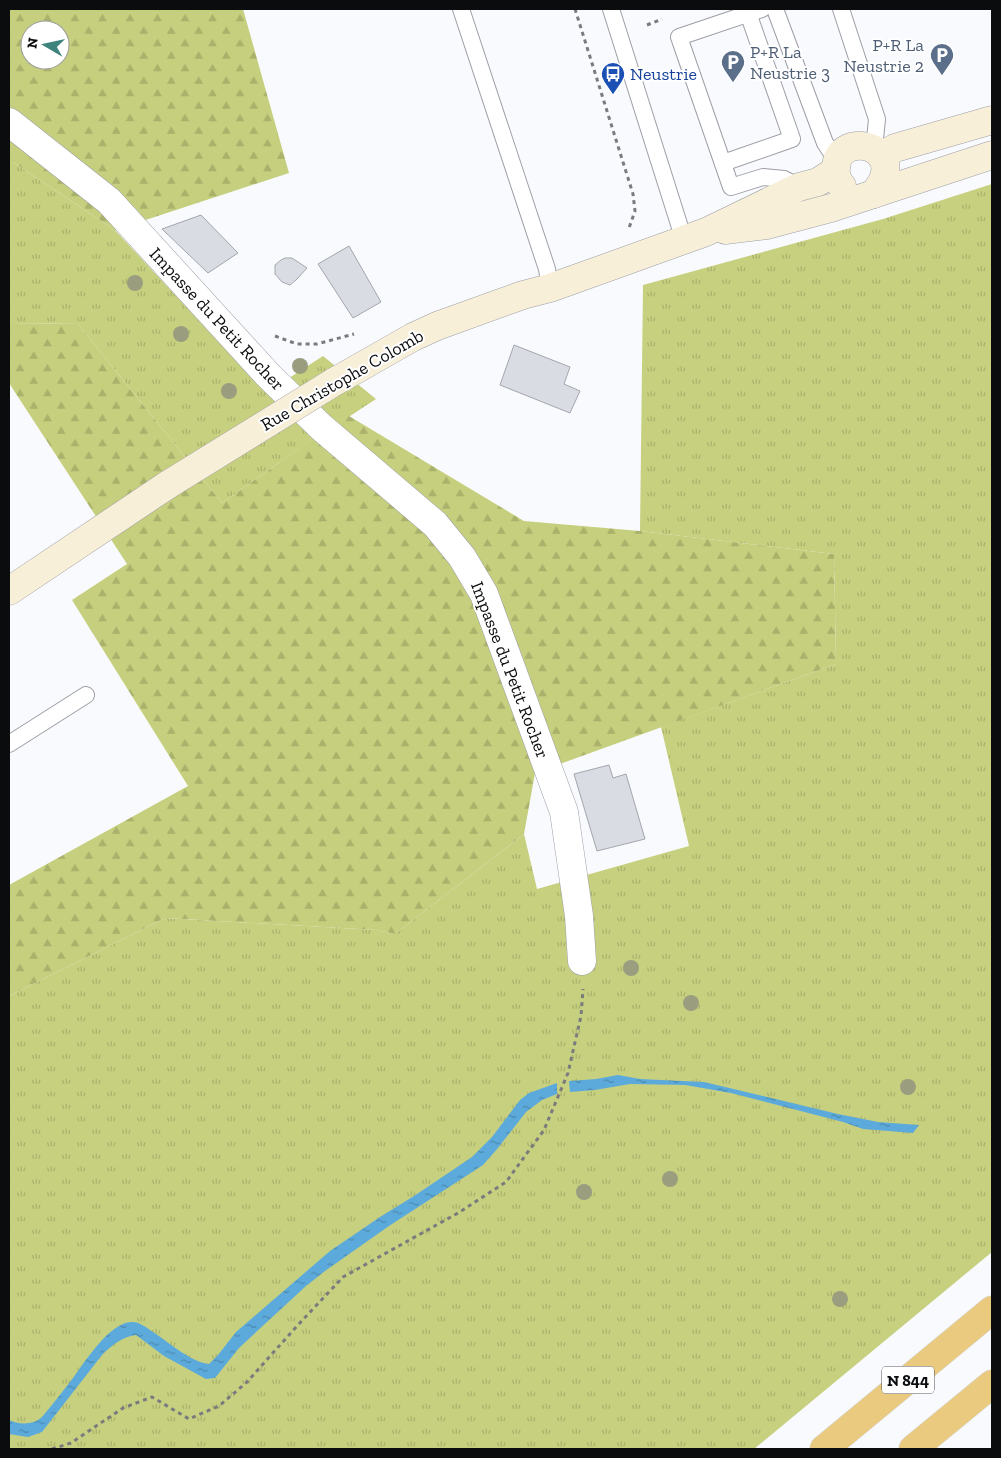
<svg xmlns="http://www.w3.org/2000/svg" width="1001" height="1458" viewBox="0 0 1001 1458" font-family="'Zilla Slab',serif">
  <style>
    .grass { fill: url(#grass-tufts) }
    .forest { fill: url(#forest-firs); fill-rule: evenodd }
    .water { fill: url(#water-ripples) }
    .building { fill: #d9dce3; stroke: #a3a6ad }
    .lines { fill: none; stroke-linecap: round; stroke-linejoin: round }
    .lane-casing { stroke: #9d9fa6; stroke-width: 18 }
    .street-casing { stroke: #9d9fa6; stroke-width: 29 }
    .secondary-casing { stroke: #9d9fa6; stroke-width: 29 }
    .highway-casing { stroke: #d8d8d8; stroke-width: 29 }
    .path { stroke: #797b7d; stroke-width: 3; stroke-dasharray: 4 4; stroke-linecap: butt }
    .lane { stroke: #fff; stroke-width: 16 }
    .street { stroke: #fff; stroke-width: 28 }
    .secondary { stroke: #f8efd9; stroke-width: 28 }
    .highway { stroke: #e9ca7f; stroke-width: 28 }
    .secondary-bridge-casing { stroke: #9d9fa6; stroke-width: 29; stroke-linecap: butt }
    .secondary-bridge { stroke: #f8efd9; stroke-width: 28 }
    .tree { fill: #9a9e7f }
    .labels { text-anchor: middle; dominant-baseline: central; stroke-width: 4; stroke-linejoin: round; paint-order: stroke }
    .shield { fill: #fff; stroke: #545556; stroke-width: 1 }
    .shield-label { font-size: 16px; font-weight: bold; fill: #0b0c0e }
    .service-label { font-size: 18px; fill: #4e5e75; stroke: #fff; text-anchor: end }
    .transit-label { font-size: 18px; fill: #164399; stroke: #fff; text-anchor: start }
    .street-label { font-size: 18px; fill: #0b0c0e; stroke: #fff }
  </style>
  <defs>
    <pattern id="grass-tufts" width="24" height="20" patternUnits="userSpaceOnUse" patternTransform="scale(1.25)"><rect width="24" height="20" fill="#c7d07f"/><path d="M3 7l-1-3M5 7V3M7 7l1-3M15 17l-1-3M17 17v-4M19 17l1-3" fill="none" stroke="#aab16d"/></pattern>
    <pattern id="forest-firs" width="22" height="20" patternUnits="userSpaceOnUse" patternTransform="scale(1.25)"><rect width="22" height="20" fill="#c6cf7d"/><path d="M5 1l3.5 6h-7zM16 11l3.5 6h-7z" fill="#a9b16b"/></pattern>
    <pattern id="water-ripples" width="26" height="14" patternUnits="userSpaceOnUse" patternTransform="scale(1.25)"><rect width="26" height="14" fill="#5caadb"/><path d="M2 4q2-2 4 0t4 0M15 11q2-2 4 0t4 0" fill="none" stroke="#4a89b0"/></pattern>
  </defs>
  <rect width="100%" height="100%" fill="#f8fafe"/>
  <!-- grass -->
  <g class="grass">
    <path d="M9,162h4l102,68 151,163 57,-37 53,43 -96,63 -58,41 -144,-179 -69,-1z"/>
    <path d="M992,184v1068l-238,197h-745v-453l156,-78 212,12 18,4 129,-100 13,55 152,-43 -28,-119 175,-63 -2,-110 -194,-23 3,-246 240,-66z"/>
  </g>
  <!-- forest -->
  <g class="forest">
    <path d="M9,9h234l46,164 -174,57 -102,-68h-4zM30,30h30v30h-30z"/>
    <path d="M9,323l69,1 144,179 58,-41 69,-46 175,105 116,10 194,23 2,110 -301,109 -11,61 -129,100 -18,-4 -212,-12 -156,78v-111l179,-99 -116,-186 55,-36 -118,-181z"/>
  </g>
  <!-- water -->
  <g class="water">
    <path d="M618,1075l22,4 64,3 134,32 40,8 41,3 -6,8 -50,-4 -20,-7 -112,-29 -46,-8 -55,-1 -35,6 -25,2 -1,-11 27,-2z"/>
    <path d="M557,1083v11l-15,6 -16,12 -28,36 -15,17 -94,61 -64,45 -19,15 -67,62 -24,30 -9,1 -42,-23 -28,-21c-14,2 -24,10 -34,20l-60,77 -14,5 -19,-3v-14c11,5 24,5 33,-3 11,-13 21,-26 31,-39 11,-15 38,-58 60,-56 6,0 13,5 17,8 18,11 38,31 59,34l9,-9 18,-23 94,-81 50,-34 34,-21 58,-39 20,-20 28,-37 9,-7z"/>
  </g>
  <!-- building -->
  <g class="building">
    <path d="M201,215l37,38 -30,20 -46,-44z"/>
    <path d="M349,246l32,56 -28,16 -35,-54z"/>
    <path d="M285,258h7l15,10 -11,12 -6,5 -8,-3 -7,-8v-9l6,-5z"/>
    <path d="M514,345l56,22 -6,17 16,7 -10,22 -70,-28z"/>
    <path d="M609,765l4,13 13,-4 19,65 -48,12 -23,-77z"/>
  </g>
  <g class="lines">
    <!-- lane casing -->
    <g class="lane-casing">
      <g id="lane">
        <path d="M461,9l86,260 3,19"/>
        <path d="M611,9l73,231"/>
        <path d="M762,9l-83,28 52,150 32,-10 21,2 15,8"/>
        <path d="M775,9l50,134 12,18"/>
        <path d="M841,9l36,110 -3,30"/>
        <path d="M723,163l69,-24 -44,-126"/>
        <path d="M9,744l77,-49"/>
      </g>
    </g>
    <!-- street casing -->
    <g class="street-casing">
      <path id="street" d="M9,122l100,79 158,173 54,53 114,97 27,33 22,37 80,218 15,104 3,45"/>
    </g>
    <!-- secondary casing -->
    <g class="secondary-casing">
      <g id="secondary">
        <path d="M881,156l14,-8 97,-28"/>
        <path d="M842,186c-4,-4 -7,-12 -6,-18 1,-35 59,-26 48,9 -2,6 -6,11 -10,17"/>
        <path d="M725,230l42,-5 64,-17 161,-53"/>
        <path d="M334,382l79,-45 24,-11 86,-31 27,-7 156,-56 93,-45 19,-5 17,-11"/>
        <path d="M9,591l160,-107"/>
      </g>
    </g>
    <!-- highway casing -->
    <g class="highway-casing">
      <g id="highway">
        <path d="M824,1449l168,-139"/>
        <path d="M913,1449l79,-65"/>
      </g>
    </g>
    <!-- path -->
    <g class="path">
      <path d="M575,9l58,185 2,17 -6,17"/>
      <path d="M647,25l15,-6"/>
      <path d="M275,336l22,8h20l37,-10"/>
      <path d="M52,1449l19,-6 52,-35 29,-11 37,22 30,-13 28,-24 50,-56 46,-49 115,-64 48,-31 38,-52 24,-57 13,-57 2,-27"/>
    </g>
    <!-- lane -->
    <use href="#lane" class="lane"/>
    <!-- street -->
    <use href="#street" class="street"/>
    <!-- secondary -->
    <use href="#secondary" class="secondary"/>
    <!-- highway -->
    <use href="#highway" class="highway"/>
    <!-- secondary-bridge casing -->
    <g class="secondary-bridge-casing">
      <path id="secondary-bridge" d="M169,484l165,-102"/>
    </g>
    <!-- secondary-bridge -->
    <use href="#secondary-bridge" class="secondary-bridge"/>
  </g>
  <!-- trees -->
  <g class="tree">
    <circle cx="135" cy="283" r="8"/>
    <circle cx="181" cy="334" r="8"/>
    <circle cx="300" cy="366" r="8"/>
    <circle cx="229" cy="391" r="8"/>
    <circle cx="631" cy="968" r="8"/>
    <circle cx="691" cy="1003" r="8"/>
    <circle cx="908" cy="1087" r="8"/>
    <circle cx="670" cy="1179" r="8"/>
    <circle cx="584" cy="1192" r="8"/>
    <circle cx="840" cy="1299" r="8"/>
  </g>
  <!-- icons -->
  <defs>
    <g id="parking-pin" transform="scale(1.25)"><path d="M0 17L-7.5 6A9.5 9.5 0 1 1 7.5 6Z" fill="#5c6f8a" stroke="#fff"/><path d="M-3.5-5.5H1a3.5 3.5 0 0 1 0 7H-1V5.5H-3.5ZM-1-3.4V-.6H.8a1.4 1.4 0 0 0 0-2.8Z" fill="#fff"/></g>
    <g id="bus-pin" transform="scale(1.25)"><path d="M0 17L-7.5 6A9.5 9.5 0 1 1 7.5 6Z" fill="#1a4fb4" stroke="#fff"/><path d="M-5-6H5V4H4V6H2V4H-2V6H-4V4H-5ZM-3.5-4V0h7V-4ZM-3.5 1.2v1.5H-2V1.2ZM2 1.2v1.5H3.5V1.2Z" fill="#fff"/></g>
  </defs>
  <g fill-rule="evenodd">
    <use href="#parking-pin" x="942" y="55"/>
    <use href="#parking-pin" x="733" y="62"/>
    <use href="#bus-pin" x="613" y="74"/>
  </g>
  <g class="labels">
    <!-- shield labels -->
    <rect class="shield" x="882" y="1366.5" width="52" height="27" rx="4"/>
    <g class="shield-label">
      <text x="908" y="1380">N 844</text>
    </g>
    <!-- service labels -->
    <g class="service-label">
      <text x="924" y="45">P+R La<tspan x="924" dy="21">Neustrie 2</tspan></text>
      <text x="750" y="52" text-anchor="start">P+R La<tspan x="750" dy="21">Neustrie 3</tspan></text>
    </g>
    <!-- transit labels -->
    <g class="transit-label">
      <text x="630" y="74">Neustrie</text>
    </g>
    <!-- street labels -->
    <g class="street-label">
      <text transform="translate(217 319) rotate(47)">Impasse du Petit Rocher</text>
      <text transform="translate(342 380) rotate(-30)">Rue Christophe Colomb</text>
      <text transform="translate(510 670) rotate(69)">Impasse du Petit Rocher</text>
    </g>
  </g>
  <!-- border -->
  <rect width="1001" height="1458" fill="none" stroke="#0b0c0e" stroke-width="20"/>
  <!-- north arrow -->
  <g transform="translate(45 45) rotate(279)"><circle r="24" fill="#ffffff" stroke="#9d9e9f"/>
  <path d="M0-4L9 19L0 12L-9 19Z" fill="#3e847c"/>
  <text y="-8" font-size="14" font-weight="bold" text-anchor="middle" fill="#0b0c0e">N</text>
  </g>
</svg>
